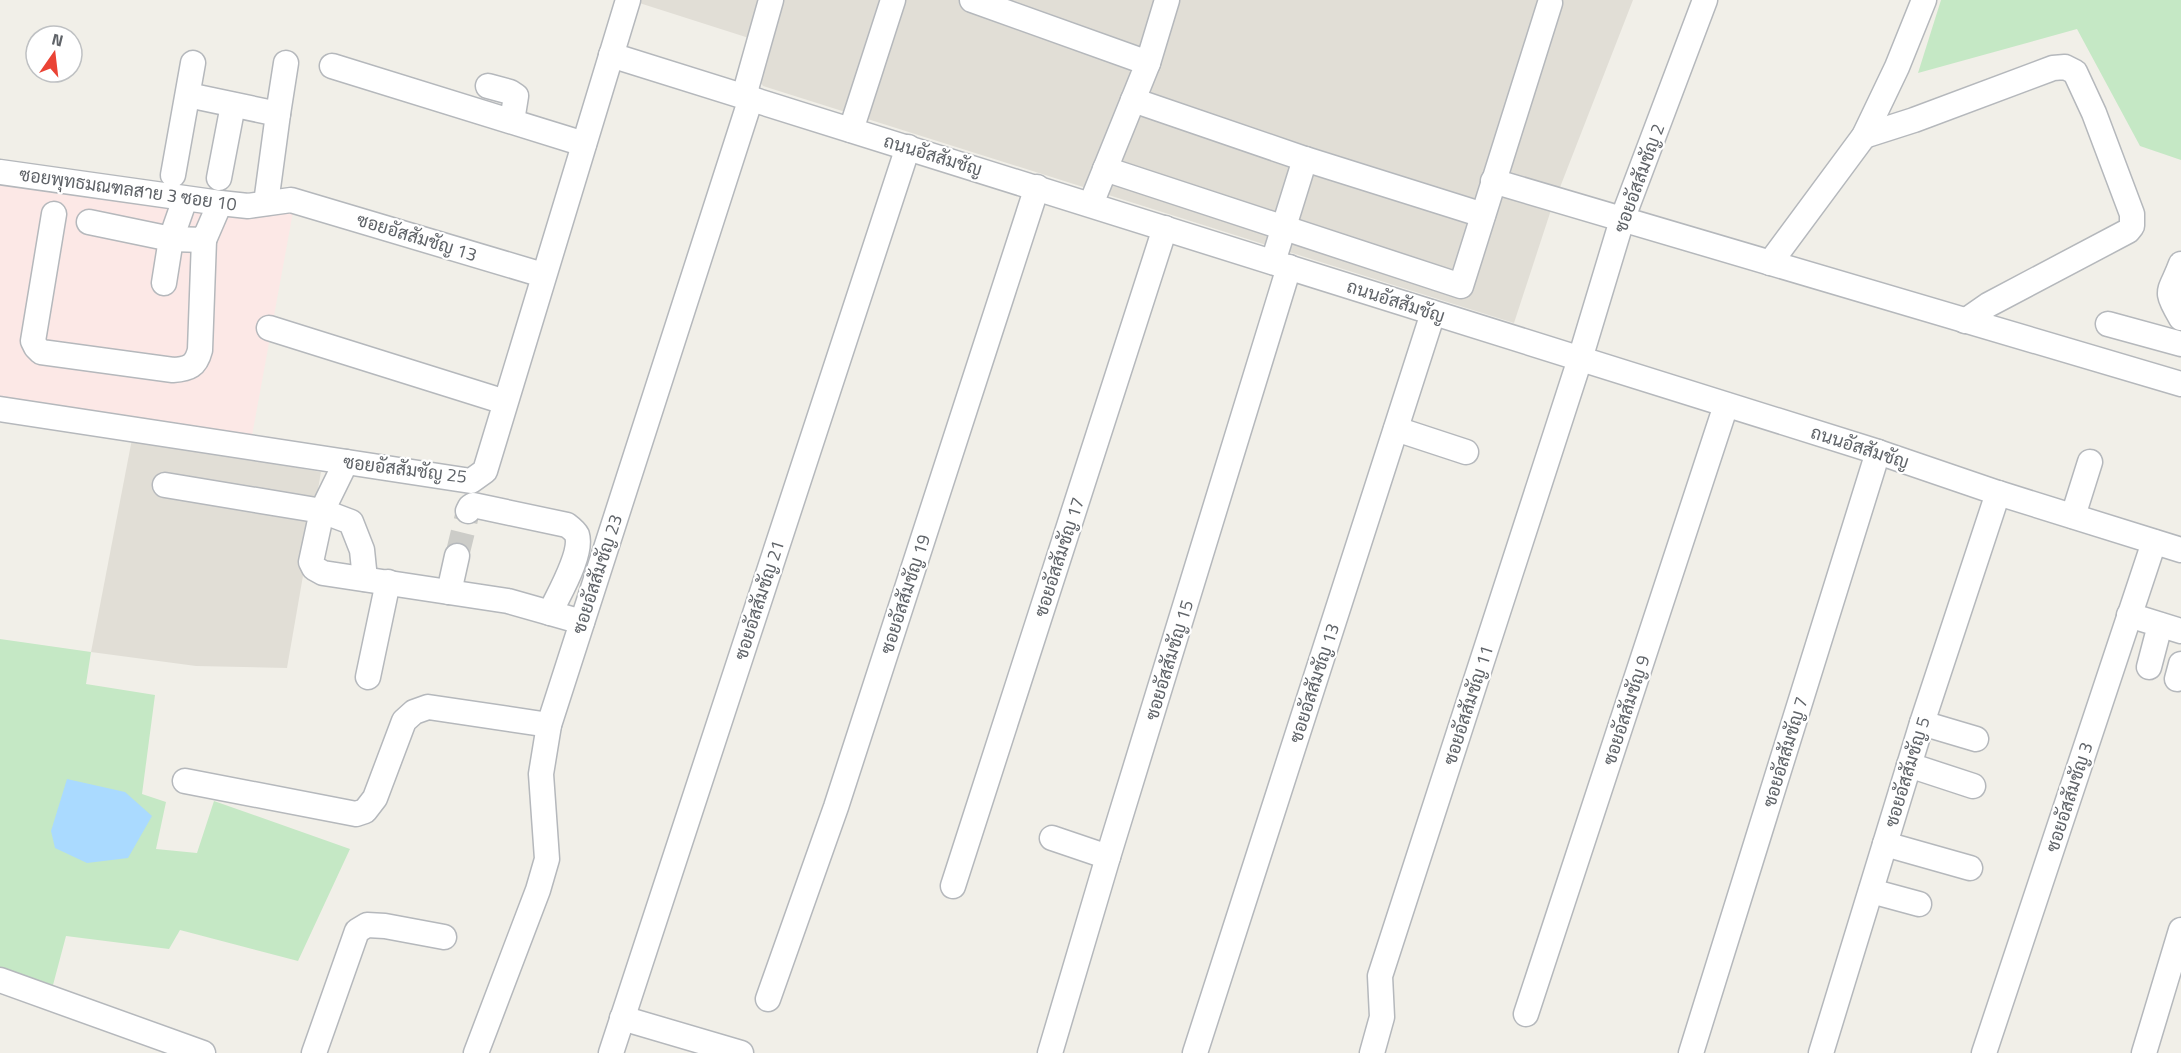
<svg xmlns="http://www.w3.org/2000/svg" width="2181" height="1053" viewBox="0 0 2181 1053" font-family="'Titillium Web',Sarabun,sans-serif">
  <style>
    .education { fill: #e1ded6 }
    .medical { fill: #fce8e6 }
    .green { fill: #c5e8c5 }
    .water { fill: #aadaff }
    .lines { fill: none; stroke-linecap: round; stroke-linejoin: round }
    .minor-tunnel { stroke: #ccccc8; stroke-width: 24; stroke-dasharray: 24 12; stroke-linecap: butt }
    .minor-casing { stroke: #b5b8bc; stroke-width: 27 }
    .minor { stroke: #fff; stroke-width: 24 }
    .labels { text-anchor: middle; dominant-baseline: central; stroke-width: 4.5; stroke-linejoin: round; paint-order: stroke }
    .street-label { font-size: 18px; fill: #5f6368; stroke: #fff }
  </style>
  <rect width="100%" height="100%" fill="#f1efe8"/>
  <!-- education -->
  <g class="education">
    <path d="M630,0h134l-12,39z"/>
    <path d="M784,0h849l-83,213 -36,110 -751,-237 -3,-5z"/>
    <path d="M132,439l189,33 -34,196 -91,-2 -105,-14z"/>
  </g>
  <!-- medical -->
  <path class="medical" d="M0,182l250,33 43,-3 -42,229 -251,-41z"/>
  <!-- green -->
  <g class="green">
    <path d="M1941,0h240v160l-41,-14 -63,-117 -159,44z"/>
    <path d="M0,639l91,13 -5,32 69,11 -13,99 24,8 -10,47 41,4 17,-52 136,48 -52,112 -118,-31 -11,19 -103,-13 -13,49 -53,-18z"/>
  </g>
  <!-- water -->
  <path class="water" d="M67,779l58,13 27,24 -24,42 -41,5 -32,-15 -4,-17z"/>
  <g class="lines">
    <!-- minor-tunnel -->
    <path class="minor-tunnel" d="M457,556l11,-45"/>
    <!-- minor casing -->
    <g class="minor-casing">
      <g id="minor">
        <path d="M972,0l176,63 -57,141"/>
        <path d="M611,55l1267,397 120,41 183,57"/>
        <path d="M1148,63l19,-63"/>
        <path d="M332,66l252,78"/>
        <path d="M488,86l22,6 6,4 -4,25"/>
        <path d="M188,95l90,19 -12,89"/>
        <path d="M744,96l27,-96"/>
        <path d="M1133,100l172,59 178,56"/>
        <path d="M278,114l8,-51"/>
        <path d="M851,130l42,-130"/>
        <path d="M1864,136l50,-16 139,-52 12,-1 10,5 19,41 38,101v12l-4,5 -140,74 -23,16"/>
        <path d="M1105,169l356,117 89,-283"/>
        <path d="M0,172l220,31 28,3 43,-6 252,75"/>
        <path d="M173,175l20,-112"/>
        <path d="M219,178l14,-73"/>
        <path d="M1493,181l688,203"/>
        <path d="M54,214l-21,127 3,6 5,5 132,18c16,-1 23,-4 27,-20l4,-110"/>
        <path d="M89,222l82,17 33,1 16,-37"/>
        <path d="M1273,262l32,-103"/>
        <path d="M1770,263l94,-127 33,-69 27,-67"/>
        <path d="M2181,264c-11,30 -18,24 0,54"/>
        <path d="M164,283l7,-44 14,-40"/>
        <path d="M2108,324l73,20"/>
        <path d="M269,328l236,74"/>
        <path d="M0,409l471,72 14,-10 143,-471"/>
        <path d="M1396,429l70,23"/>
        <path d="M346,462l-24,49 -11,51 3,6 9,5 185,28 74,21"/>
        <path d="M165,485l157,26 29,11 11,28 3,29"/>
        <path d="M468,511l2,-4 3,-2 94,20c4,3 8,6 10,10 6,19 -19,60 -27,78"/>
        <path d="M2073,516l17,-54"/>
        <path d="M449,592l8,-36"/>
        <path d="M2129,615l52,16"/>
        <path d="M2149,667l11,-42"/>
        <path d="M368,677l20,-95"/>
        <path d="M2177,679l4,-15"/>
        <path d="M1922,723l54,16"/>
        <path d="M1909,765l64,21"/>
        <path d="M185,781l171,33 9,-3 10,-13 29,-77 10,-9 14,-5 121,18"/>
        <path d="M1052,838l56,19"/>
        <path d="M1885,844l85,24"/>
        <path d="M953,886l212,-658"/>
        <path d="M1871,891l48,13"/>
        <path d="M0,980l203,73"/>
        <path d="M768,999l68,-192 201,-620"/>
        <path d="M1526,1014l200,-609"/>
        <path d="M622,1018l119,35"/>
        <path d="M314,1053l43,-122 10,-6 18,1 59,11"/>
        <path d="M476,1053l62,-163 9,-31 -6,-85 8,-49 202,-627"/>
        <path d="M611,1053l297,-906"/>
        <path d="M1050,1053l58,-196 181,-590"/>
        <path d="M1195,1053l238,-740"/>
        <path d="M1372,1053l10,-36 -2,-41 200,-617 42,-139 83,-220"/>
        <path d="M1691,1053l187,-601"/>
        <path d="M1821,1053l101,-330 76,-230"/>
        <path d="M1984,1053l170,-511"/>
        <path d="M2144,1053l37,-123"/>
      </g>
    </g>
    <!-- minor -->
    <use href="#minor" class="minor"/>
  </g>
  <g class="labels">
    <!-- street labels -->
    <g class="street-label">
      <text transform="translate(933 155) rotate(17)">ถนนอัสสัมชัญ</text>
      <text transform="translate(1639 178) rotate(-70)">ซอยอัสสัมชัญ 2</text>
      <text transform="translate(128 189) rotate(8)">ซอยพุทธมณฑลสาย 3 ซอย 10</text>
      <text transform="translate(417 237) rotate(17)">ซอยอัสสัมชัญ 13</text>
      <text transform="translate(1396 301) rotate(18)">ถนนอัสสัมชัญ</text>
      <text transform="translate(1860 447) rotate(18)">ถนนอัสสัมชัญ</text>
      <text transform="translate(405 469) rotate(7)">ซอยอัสสัมชัญ 25</text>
      <text transform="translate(1059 557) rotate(-72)">ซอยอัสสัมชัญ 17</text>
      <text transform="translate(597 574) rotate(-72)">ซอยอัสสัมชัญ 23</text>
      <text transform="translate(905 594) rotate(-72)">ซอยอัสสัมชัญ 19</text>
      <text transform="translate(759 600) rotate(-72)">ซอยอัสสัมชัญ 21</text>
      <text transform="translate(1169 660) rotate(-73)">ซอยอัสสัมชัญ 15</text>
      <text transform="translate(1314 683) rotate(-72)">ซอยอัสสัมชัญ 13</text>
      <text transform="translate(1468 705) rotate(-72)">ซอยอัสสัมชัญ 11</text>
      <text transform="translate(1626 710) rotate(-72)">ซอยอัสสัมชัญ 9</text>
      <text transform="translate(1785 752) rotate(-73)">ซอยอัสสัมชัญ 7</text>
      <text transform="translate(1907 772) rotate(-73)">ซอยอัสสัมชัญ 5</text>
      <text transform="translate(2069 797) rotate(-72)">ซอยอัสสัมชัญ 3</text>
    </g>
  </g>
  <!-- north arrow -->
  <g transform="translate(54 54) rotate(14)"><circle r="28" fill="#ffffff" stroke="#bfc1c3" stroke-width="1.5"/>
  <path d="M0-4.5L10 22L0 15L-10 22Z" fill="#ea4335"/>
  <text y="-9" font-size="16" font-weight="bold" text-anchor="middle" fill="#5f6368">N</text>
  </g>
</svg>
